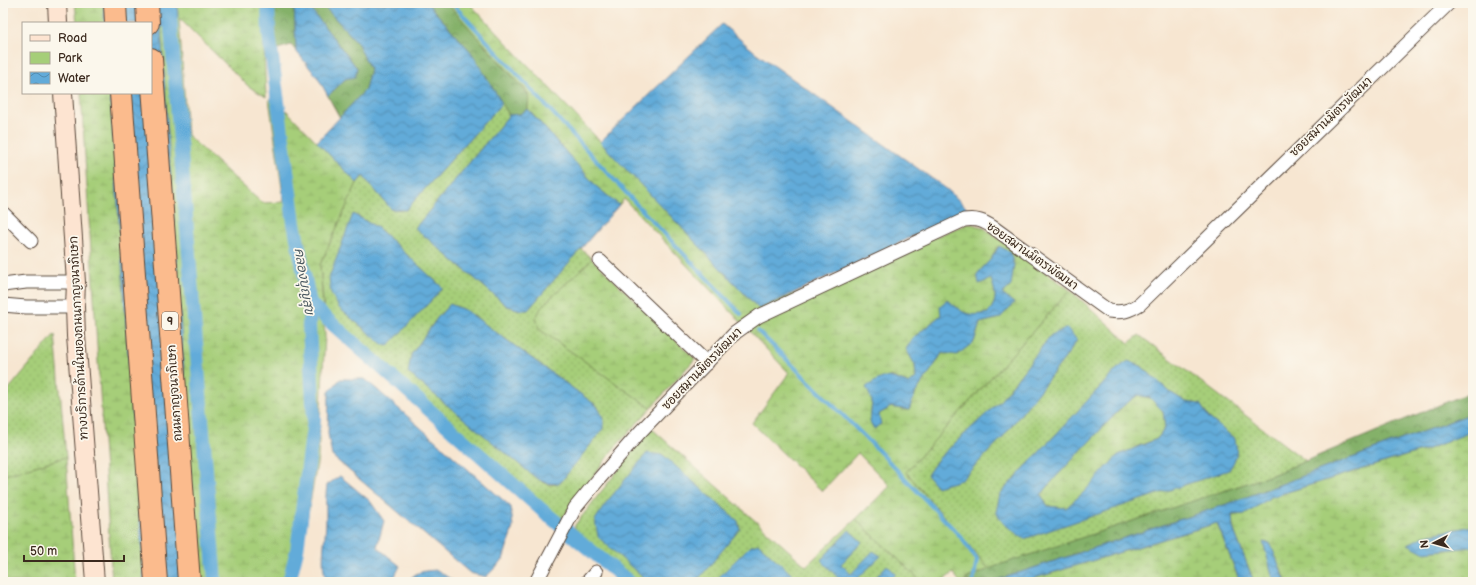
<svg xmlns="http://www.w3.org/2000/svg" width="1476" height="585" viewBox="0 0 1476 585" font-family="'Balsamiq Sans','Playpen Sans Thai',sans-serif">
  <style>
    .green { fill: url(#green-dots); stroke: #707c4c; fill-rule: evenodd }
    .forest { fill: url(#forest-crowns); stroke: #606e44 }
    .wetland { fill: url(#wetland-marsh); stroke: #707c4c; fill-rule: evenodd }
    .water { fill: url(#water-waves); stroke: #4e6a7c; fill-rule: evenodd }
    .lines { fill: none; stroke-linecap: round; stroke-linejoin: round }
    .stream { stroke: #62abd9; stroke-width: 4 }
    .canal { stroke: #62abd9; stroke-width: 14 }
    .street-casing { stroke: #574639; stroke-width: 15 }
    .secondary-casing { stroke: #574639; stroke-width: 20 }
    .highway-casing { stroke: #574639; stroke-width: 24 }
    .street { stroke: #fff; stroke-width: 13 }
    .secondary { stroke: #fde4d1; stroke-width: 18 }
    .highway { stroke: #fbbb8d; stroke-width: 22 }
    .labels { text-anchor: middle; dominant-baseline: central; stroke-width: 3.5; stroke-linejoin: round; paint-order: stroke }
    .shield { fill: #fbf7ec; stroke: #75685c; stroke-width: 1 }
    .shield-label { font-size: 11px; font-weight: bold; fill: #3b2a1e }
    .street-label { font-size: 12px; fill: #3b2a1e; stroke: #fbf7ec }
    .water-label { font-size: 13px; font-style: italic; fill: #49575f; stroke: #fbf7ec }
  </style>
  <defs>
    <pattern id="green-dots" width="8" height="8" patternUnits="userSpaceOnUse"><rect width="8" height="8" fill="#a6ce79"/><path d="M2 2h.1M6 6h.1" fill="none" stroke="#90b168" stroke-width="1.8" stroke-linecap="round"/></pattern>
    <pattern id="forest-crowns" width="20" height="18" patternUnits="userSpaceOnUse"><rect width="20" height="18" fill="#84b169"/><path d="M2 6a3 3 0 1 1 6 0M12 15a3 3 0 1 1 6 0" fill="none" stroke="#6d9056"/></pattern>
    <pattern id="wetland-marsh" width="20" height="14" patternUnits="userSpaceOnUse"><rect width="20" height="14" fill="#a6ce79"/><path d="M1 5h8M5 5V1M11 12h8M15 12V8" fill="none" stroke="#90b168"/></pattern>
    <pattern id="water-waves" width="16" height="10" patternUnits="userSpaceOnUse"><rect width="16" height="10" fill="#62abd9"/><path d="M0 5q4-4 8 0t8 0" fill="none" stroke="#528baf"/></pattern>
  </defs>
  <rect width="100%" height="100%" fill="#fbf7ec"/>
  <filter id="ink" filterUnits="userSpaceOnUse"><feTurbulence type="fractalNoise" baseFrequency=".025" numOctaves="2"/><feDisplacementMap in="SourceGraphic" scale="8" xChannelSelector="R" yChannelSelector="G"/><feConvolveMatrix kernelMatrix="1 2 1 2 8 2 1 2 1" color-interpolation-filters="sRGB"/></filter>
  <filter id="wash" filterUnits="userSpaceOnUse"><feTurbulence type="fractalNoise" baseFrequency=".012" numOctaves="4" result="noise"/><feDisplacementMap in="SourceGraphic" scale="16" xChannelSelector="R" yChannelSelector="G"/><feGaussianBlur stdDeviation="0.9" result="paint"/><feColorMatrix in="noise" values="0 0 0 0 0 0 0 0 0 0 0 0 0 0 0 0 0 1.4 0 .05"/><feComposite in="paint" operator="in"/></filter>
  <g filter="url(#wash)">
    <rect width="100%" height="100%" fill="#f7e6d1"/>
    <!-- green -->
    <g class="green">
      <path d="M502,103l7,12 -94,113 92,78 14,4h7l52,-62 12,11 -50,47 -3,23 112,79 -40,44 -55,75 -231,-204 -5,-58 37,-82 6,-7 28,33 15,1zM354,214l24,14 65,60zM450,304l17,7 130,95 7,13 -44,64 -9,2 -9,-3 -131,-127 27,-38z"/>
      <path d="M1070,290l59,53 10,-8 167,126 -34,14 -283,94 -83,-97zM1051,335l26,5 -12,18 -63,80 -41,42 -34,-5 11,-16 63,-59zM1141,366l29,26 16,10 14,2 9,14 26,21 -134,73 -77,27 -24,-45 117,-125z"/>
      <path d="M55,334l11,123 -61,18 -2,-3v-76z"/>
      <path d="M651,428l155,138 50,-47 66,63h-300l-48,-40 1,-17z"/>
    </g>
    <!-- forest -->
    <g class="forest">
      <path d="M262,3h32l2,48 -5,-6 -27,8z"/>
      <path d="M306,3h15l36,39 13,27 -5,21 -25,28 -12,-22 29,-28z"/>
      <path d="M427,3h20l82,92 -1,14 -8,5 -11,1 -38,-63z"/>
      <path d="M1473,391v22l-240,89 -236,78 -3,2h-29l2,-4 32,-13 273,-90z"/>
    </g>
    <!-- wetland -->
    <g class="wetland">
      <path d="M75,3h187l4,94 -18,-11 -69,-68 8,117 75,68 22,-1 -15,-103 13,7 75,77 -37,82 5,71 -7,122 -22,124h-184l-31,-489h70v-70h-74z"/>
      <path d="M447,3h22l290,306 210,-86 15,5 86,62 -164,182 83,97 -22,9 -2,4h-5l-7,-9 -12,9h-19l-66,-63 34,-33 -32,-33 -36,38 -70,-68 37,-50 -165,-174 -5,6 -22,-18 -69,-78 1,-15zM998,246l4,48 11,9 -13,15 -20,5 -6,19 -32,11 -6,10 -20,29 -7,18 -18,-3 -12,7 -9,8 2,-21 18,-25 20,8 6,-6 -3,-40 28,-23 6,-16c16,15 18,18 41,14 10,-13 8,-19 3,-34l-14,-5 14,-15z"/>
      <path d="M592,259l103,100 -44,49 -112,-79 -3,-11 6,-12z"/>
      <path d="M1138,395l12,3 13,13 2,17 -8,11 -19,7 -72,62 -18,-2 -7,-11 13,-16 69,-73z"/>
      <path d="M1473,431v95l-47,9 -3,17 50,-5v35h-187l-4,-12 -18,-28 10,40h-20l-21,-54 -1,-13 14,-1 25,-17 160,-49z"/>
      <path d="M66,457l9,125h-72v-110l2,3z"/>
      <path d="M1217,523l23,59h-218z"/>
    </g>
    <!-- water -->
    <g class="water">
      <path d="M103,3h74l1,14 -17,11 37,554h-54l-34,-489h41v-70h-46z"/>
      <path d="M294,3h12l51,65 -2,9 -10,2 -17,17 -10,-18 -22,-27z"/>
      <path d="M321,3h106l44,49 31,51 -96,107 -15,-1 -28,-33 -6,7 -40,-41 48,-52 5,-21 -13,-27z"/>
      <path d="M722,24l33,28 193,138 21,20 -210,99 -159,-167z"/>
      <path d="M528,109l69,78 22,18 -91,105h-7l-14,-4 -92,-78 94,-113 11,-1z"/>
      <path d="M353,214l25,14 65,60 -55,58 -6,-2 -43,-36 -8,-15 -2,-15z"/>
      <path d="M999,246l11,6 4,13 -3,21 -9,8 12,9 -14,15 -20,5 -6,19 -17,13 -15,-2 -6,10 -20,29 -7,18 -18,-3 -12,7 2,10 -7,5 -4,-7 2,-21 -6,-14c20,-13 21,-12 43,-3l7,-6 -1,-13 -9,-16 7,-11 28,-23 -1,-8 7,-8c16,14 19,18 41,14 10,-13 8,-19 3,-34l-12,5 -2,-10 14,-15z"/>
      <path d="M450,304l17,7 130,95 7,13 -1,10 -43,54c-14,2 -18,-1 -29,-9l-123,-101 3,-18 27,-38z"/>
      <path d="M1067,328l10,12 -12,18 -63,80 -41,42 -24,7 -10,-12 11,-16 63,-59 50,-65z"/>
      <path d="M1128,361l13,5 29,26 16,10 14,2 9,14 26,21c3,14 2,19 -6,31l-205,69 -20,-15 -8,-12 4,-18 117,-125zM1138,395l12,3 13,13 2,17 -8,11 -39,16 -35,38 -17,15 -18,-2 -7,-11 13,-16 69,-73z"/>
      <path d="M340,379h25l146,128 2,20 -10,33 -17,17 -16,-4 -138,-117 -4,-22 1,-42z"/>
      <path d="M1473,413v18l-42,17 -160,49 -25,17 -14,1 1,13 21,54h-14l-23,-59 -195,59h-28l3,-2 236,-78z"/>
      <path d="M647,453l16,2 75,66 2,8 -44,53h-48l-50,-45 -3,-17 11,-17z"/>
      <path d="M340,476l30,25 14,20 -7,26 23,19 -8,16h-65c-8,-20 -1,-42 -1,-63 0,-12 -1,-22 1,-34z"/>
      <path d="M1473,526v21l-50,5 -15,-8 18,-9z"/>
      <path d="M849,530l13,12 -21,22 10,10 22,-23 8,5 -25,24 2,2h-16l-21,-22z"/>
      <path d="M1263,542l7,1 16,39h-12z"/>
      <path d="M759,544l41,38h-86l36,-36z"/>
      <path d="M887,565l9,9 -8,8h-16z"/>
      <path d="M437,570l18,12h-47c6,-11 17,-11 29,-12z"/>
    </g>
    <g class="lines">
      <!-- stream -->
      <g class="stream">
        <path d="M452,3l187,204 102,107"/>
        <path d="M758,331l117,116 86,90 16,23 -4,22"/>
      </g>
      <!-- canal -->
      <g class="canal">
        <path d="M169,3l46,579"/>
        <path d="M268,3l1,31 25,189 16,81 -1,22 5,94 -17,130 -8,32"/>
        <path d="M310,304l233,207 86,71"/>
      </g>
    </g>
  </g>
  <g filter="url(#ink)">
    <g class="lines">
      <!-- street casing -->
      <g class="street-casing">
        <g id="street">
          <path d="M3,213l28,28"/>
          <path d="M600,261l107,102"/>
          <path d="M3,285l23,-3h50"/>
          <path d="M3,305l23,2h49"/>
          <path d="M536,582l39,-74 23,-28 42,-48 95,-99 24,-17 205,-96c12,-2 20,1 30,8l115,83c13,2 20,0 31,-7l309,-301"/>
          <path d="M587,582l9,-10"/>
        </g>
      </g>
      <!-- secondary casing -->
      <g class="secondary-casing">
        <g id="secondary">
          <path d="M57,3l1,20"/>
          <path d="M63,93l13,189 -1,25 1,29 19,246"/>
        </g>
      </g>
      <!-- highway casing -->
      <g class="highway-casing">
        <g id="highway">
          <path d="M115,3l1,20"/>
          <path d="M147,3l1,20"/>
          <path d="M151,59l38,523"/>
          <path d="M121,93l35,489"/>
        </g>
      </g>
      <!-- street -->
      <use href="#street" class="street"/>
      <!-- secondary -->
      <use href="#secondary" class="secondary"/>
      <!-- highway -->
      <use href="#highway" class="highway"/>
    </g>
  </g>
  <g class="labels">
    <!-- shield labels -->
    <rect class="shield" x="162" y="312" width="16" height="18" rx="3"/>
    <g class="shield-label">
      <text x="170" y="321">9</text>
    </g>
    <!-- street labels -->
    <g class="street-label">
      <text transform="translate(1331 117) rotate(-44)">ซอยสมานมิตรพัฒนา</text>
      <text transform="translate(1032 256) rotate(35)">ซอยสมานมิตรพัฒนา</text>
      <text transform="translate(79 338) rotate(-93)">ทางบริการด้านในของถนนกาญจนาภิเษก</text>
      <text transform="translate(702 369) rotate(-46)">ซอยสมานมิตรพัฒนา</text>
      <text transform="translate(175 393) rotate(-94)">ถนนกาญจนาภิเษก</text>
    </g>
    <!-- water labels -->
    <g class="water-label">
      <text transform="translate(304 281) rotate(81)">คลองบุญสุข</text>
    </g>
  </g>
  <!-- margin -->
  <rect width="1476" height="585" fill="none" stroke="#fbf7ec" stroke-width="16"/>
  <!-- legend -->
  <rect x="22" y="22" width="130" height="72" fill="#fbf7ec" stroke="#aea59a"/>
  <rect x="30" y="35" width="20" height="6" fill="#fde4d1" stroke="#aea59a"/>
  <text x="58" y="42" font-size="12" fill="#3b2a1e">Road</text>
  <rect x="30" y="52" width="20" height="12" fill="#a6ce79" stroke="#aea59a"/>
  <text x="58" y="62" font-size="12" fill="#3b2a1e">Park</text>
  <rect x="30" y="72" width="20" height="12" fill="url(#water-waves)" stroke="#aea59a"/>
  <text x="58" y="82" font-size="12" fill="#3b2a1e">Water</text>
  <!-- north arrow -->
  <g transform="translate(1434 543) rotate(264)" stroke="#fbf7ec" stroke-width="3" paint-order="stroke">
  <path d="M0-3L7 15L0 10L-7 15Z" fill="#3b2a1e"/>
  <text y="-6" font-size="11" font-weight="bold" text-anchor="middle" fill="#3b2a1e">N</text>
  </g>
  <!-- scale -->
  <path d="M24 555v6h100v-6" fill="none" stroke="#3b2a1e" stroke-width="2"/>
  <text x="30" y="555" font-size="12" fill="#3b2a1e" stroke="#fbf7ec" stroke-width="3" paint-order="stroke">50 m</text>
</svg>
